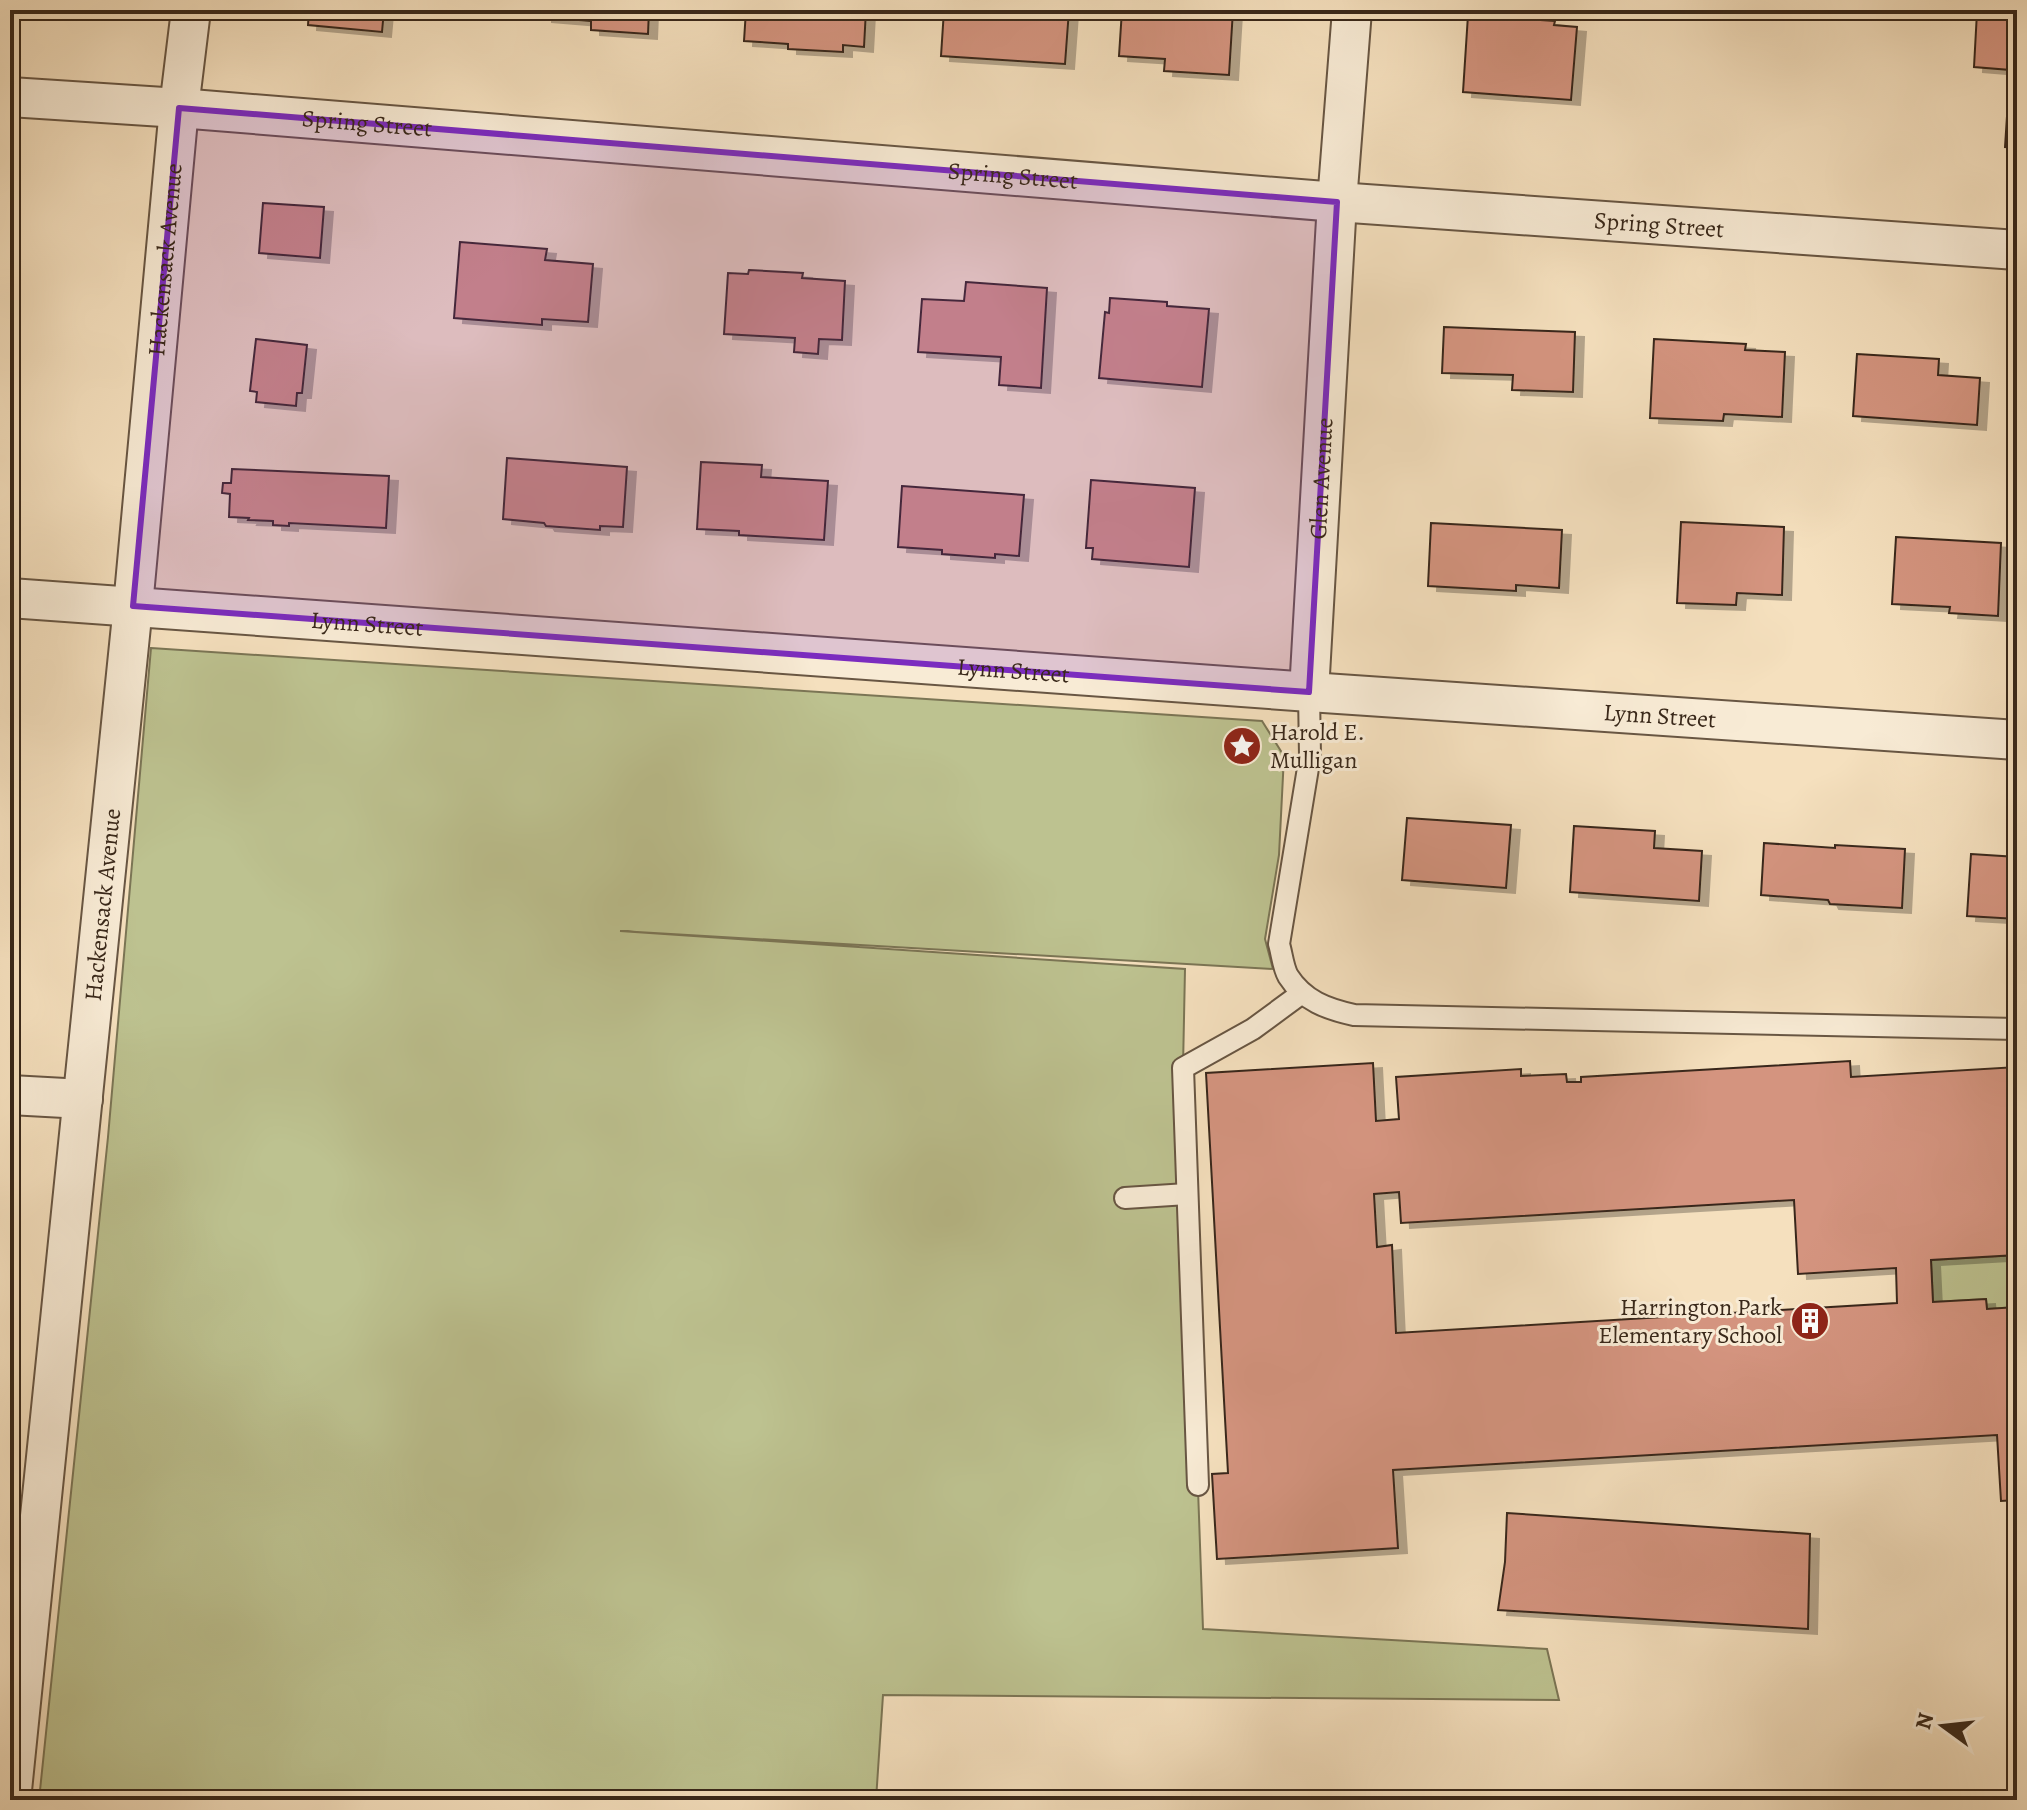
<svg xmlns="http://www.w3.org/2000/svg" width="2027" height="1810" viewBox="0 0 2027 1810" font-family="Alegreya,serif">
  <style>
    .green { fill: #bdc290; stroke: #7b7555; stroke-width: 2 }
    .building { fill: #d4947f; stroke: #39281a; stroke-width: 2; fill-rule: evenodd; filter: url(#shadow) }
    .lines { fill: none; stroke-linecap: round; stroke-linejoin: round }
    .lane-casing { stroke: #685643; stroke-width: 24 }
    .street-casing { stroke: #685643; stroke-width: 42 }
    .lane { stroke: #f8ebd5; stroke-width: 20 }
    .street { stroke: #f8ebd5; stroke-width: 38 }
    .marked { fill: #7b2cbf; fill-opacity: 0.2; stroke: #7b2cbf; stroke-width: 6; stroke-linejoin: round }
    .labels { text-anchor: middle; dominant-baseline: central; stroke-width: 6; stroke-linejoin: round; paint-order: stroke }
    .street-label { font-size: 24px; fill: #39281a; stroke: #f8ebd5 }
    .poi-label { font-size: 24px; fill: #39281a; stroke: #f8ebd5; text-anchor: start }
  </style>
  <defs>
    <filter id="shadow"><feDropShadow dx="9" dy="5" stdDeviation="0" flood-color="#0004"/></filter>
  </defs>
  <rect width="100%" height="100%" fill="#f5e0be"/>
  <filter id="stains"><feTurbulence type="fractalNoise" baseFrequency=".0025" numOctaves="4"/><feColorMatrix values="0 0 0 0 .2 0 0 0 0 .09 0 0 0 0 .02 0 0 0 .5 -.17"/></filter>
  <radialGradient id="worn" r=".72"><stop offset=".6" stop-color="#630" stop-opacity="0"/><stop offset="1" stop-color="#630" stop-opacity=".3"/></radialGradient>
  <!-- green -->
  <g class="green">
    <path d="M151,648l1111,73 22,35 -5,99 -14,84 8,30 -653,-38 565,38 -2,99 20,561 344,20 12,51 -676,-5 -7,105h-837l69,-663z"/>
    <path d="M2017,1255v52l-30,2 -1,-10 -53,3 -2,-42z"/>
  </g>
  <!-- building -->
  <g class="building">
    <path d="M309,10h75l-2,22 -74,-7z"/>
    <path d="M543,10h106l-1,24 -57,-4v-9l-48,-4z"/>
    <path d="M746,10h120l-2,37 -21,-2v7l-55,-3v-5l-44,-3z"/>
    <path d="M944,10h125l-4,54 -124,-8z"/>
    <path d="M1122,10h111l-4,65 -65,-4 1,-12 -46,-3z"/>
    <path d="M2017,11v137l-12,-1 5,-77 -36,-3 3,-55 40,2z"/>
    <path d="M1468,15l87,6 -1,4 23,2 -6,73 -108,-8z"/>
    <path d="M263,203l61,4 -4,51 -61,-5z"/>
    <path d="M460,242l87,7 -2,11 48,4 -5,58 -46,-3v6l-88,-7z"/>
    <path d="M749,270l54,3 -1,5 43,3 -3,59 -23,-1 -1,15 -24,-2 1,-14 -71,-4 4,-61 20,1z"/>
    <path d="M966,282l81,6 -6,100 -42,-3 2,-28 -83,-5 4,-53 42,2z"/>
    <path d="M1110,298l57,4v4l42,3 -7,78 -103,-9 6,-66 4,1z"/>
    <path d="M1444,327l131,5 -2,60 -61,-2 1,-15 -71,-2z"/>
    <path d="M256,339l51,6 -5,48h-5l-1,13 -40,-4 1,-10 -7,-1z"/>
    <path d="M1654,339l92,5 -1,6 40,2 -3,65 -58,-3 -1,7 -73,-3z"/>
    <path d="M1857,354l82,5 -1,16 42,3 -3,47 -124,-9z"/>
    <path d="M507,458l120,9 -4,60 -23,-1v4l-54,-4 -2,-3 -41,-4z"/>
    <path d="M701,462l61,3 -1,12 67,4 -4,59 -85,-5v-4l-42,-2z"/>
    <path d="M232,469l157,7 -3,52 -97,-5v3l-16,-1v-4l-25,-1 1,-2 -20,-1 1,-23 -8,-1 1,-10h8z"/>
    <path d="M1091,480l104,8 -6,79 -97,-8 1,-11h-7z"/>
    <path d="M902,486l122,9 -5,61 -24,-2v4l-53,-4v-4l-44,-3z"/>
    <path d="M1681,522l103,5 -2,68 -45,-2 -1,12 -59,-2z"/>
    <path d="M1431,523l131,7 -3,58 -43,-3v6l-88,-5z"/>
    <path d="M1896,537l105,6 -3,73 -49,-3 1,-6 -58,-3z"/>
    <path d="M1407,818l104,7 -5,63 -104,-8z"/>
    <path d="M1574,826l81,5 -1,17 48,3 -3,50 -129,-9z"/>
    <path d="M1764,843l71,5v-3l70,4 -3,59 -72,-4 -2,-4 -67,-5z"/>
    <path d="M1971,854l46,3v62l-50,-3z"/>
    <path d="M1850,1061l1,16 166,-10v188l-86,5 2,42 53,-3 1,10 30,-2v193l-16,1 -4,-66 -604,35 5,78 -181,11 -5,-85 16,-1 -22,-400 167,-10 3,58 23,-2 -3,-42 125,-8v7l45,-2 1,8h14v-5zM1399,1192l2,31 393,-23 4,74 98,-6 1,35 -501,30 -4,-88 -15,2 -3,-53z"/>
    <path d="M1507,1513l303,21 -2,95 -310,-19 7,-48z"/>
  </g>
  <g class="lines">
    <!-- lane casing -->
    <g class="lane-casing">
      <g id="lane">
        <path d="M1309,692l1,64 -31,188c3,10 4,23 9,32 16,25 39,33 66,39l663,14"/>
        <path d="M1125,1198l62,-4"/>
        <path d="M1198,1485l-15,-417 70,-39 49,-36"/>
      </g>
    </g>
    <!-- street casing -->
    <g class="street-casing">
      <g id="street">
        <path id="s1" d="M10,97l169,11 1158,94 680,48"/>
        <path id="s2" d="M10,598l1314,95 693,47"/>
        <path id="s3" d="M1309,692l28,-490 15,-192"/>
        <path d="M10,1095l73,4"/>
        <path id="s4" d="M11,1800l122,-1194 46,-498 12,-98"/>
      </g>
    </g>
    <!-- lane -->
    <use href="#lane" class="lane"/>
    <!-- street -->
    <use href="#street" class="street"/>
  </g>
  <!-- marked area -->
  <path class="marked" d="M179,108l1158,94 -28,490 -1176,-86z"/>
  <!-- icons -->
  <defs>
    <g id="sight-disc" transform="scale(2)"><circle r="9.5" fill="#8f2418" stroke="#f8ebd5"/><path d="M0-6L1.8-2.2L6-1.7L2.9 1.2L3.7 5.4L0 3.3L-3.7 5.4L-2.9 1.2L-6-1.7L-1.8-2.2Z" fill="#fff"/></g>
    <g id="building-disc" transform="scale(2)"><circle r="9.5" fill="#8f2418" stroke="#f8ebd5"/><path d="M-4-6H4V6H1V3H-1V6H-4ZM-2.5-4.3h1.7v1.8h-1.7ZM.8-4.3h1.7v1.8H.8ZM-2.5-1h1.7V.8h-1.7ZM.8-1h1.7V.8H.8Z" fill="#fff"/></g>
  </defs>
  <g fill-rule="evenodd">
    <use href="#sight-disc" x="1242" y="746"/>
    <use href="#building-disc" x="1810" y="1321"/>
  </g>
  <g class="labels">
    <!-- street labels -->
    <g class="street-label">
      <text stroke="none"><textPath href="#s1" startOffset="358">Spring Street</textPath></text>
      <text stroke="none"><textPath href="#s1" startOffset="1006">Spring Street</textPath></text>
      <text stroke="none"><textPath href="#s1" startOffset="1654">Spring Street</textPath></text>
      <text stroke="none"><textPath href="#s4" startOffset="1548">Hackensack Avenue</textPath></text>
      <text stroke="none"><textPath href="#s3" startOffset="214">Glen Avenue</textPath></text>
      <text stroke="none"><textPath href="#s2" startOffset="358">Lynn Street</textPath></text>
      <text stroke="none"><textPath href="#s2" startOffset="1006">Lynn Street</textPath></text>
      <text stroke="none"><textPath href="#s2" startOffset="1654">Lynn Street</textPath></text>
      <text stroke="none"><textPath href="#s4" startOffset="900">Hackensack Avenue</textPath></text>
    </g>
    <!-- poi labels -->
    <g class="poi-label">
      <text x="1270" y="732">Harold E.<tspan x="1270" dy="28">Mulligan</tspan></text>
      <text x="1782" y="1307" text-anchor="end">Harrington Park<tspan x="1782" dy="28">Elementary School</tspan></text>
    </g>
  </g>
  <!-- margin -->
  <rect width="2027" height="1810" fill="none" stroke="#f5e0be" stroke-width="40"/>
  <rect x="12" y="12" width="2003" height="1786" fill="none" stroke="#39281a" stroke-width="4"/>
  <rect x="20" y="20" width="1987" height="1770" fill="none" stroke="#39281a" stroke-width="2"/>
  <!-- north arrow -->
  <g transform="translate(1943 1726) rotate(285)" stroke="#f8ebd5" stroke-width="6" paint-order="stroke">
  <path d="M0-6L14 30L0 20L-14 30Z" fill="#39281a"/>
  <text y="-12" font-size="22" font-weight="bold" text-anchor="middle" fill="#39281a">N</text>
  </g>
  <rect width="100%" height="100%" filter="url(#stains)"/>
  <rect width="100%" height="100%" fill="url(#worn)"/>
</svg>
